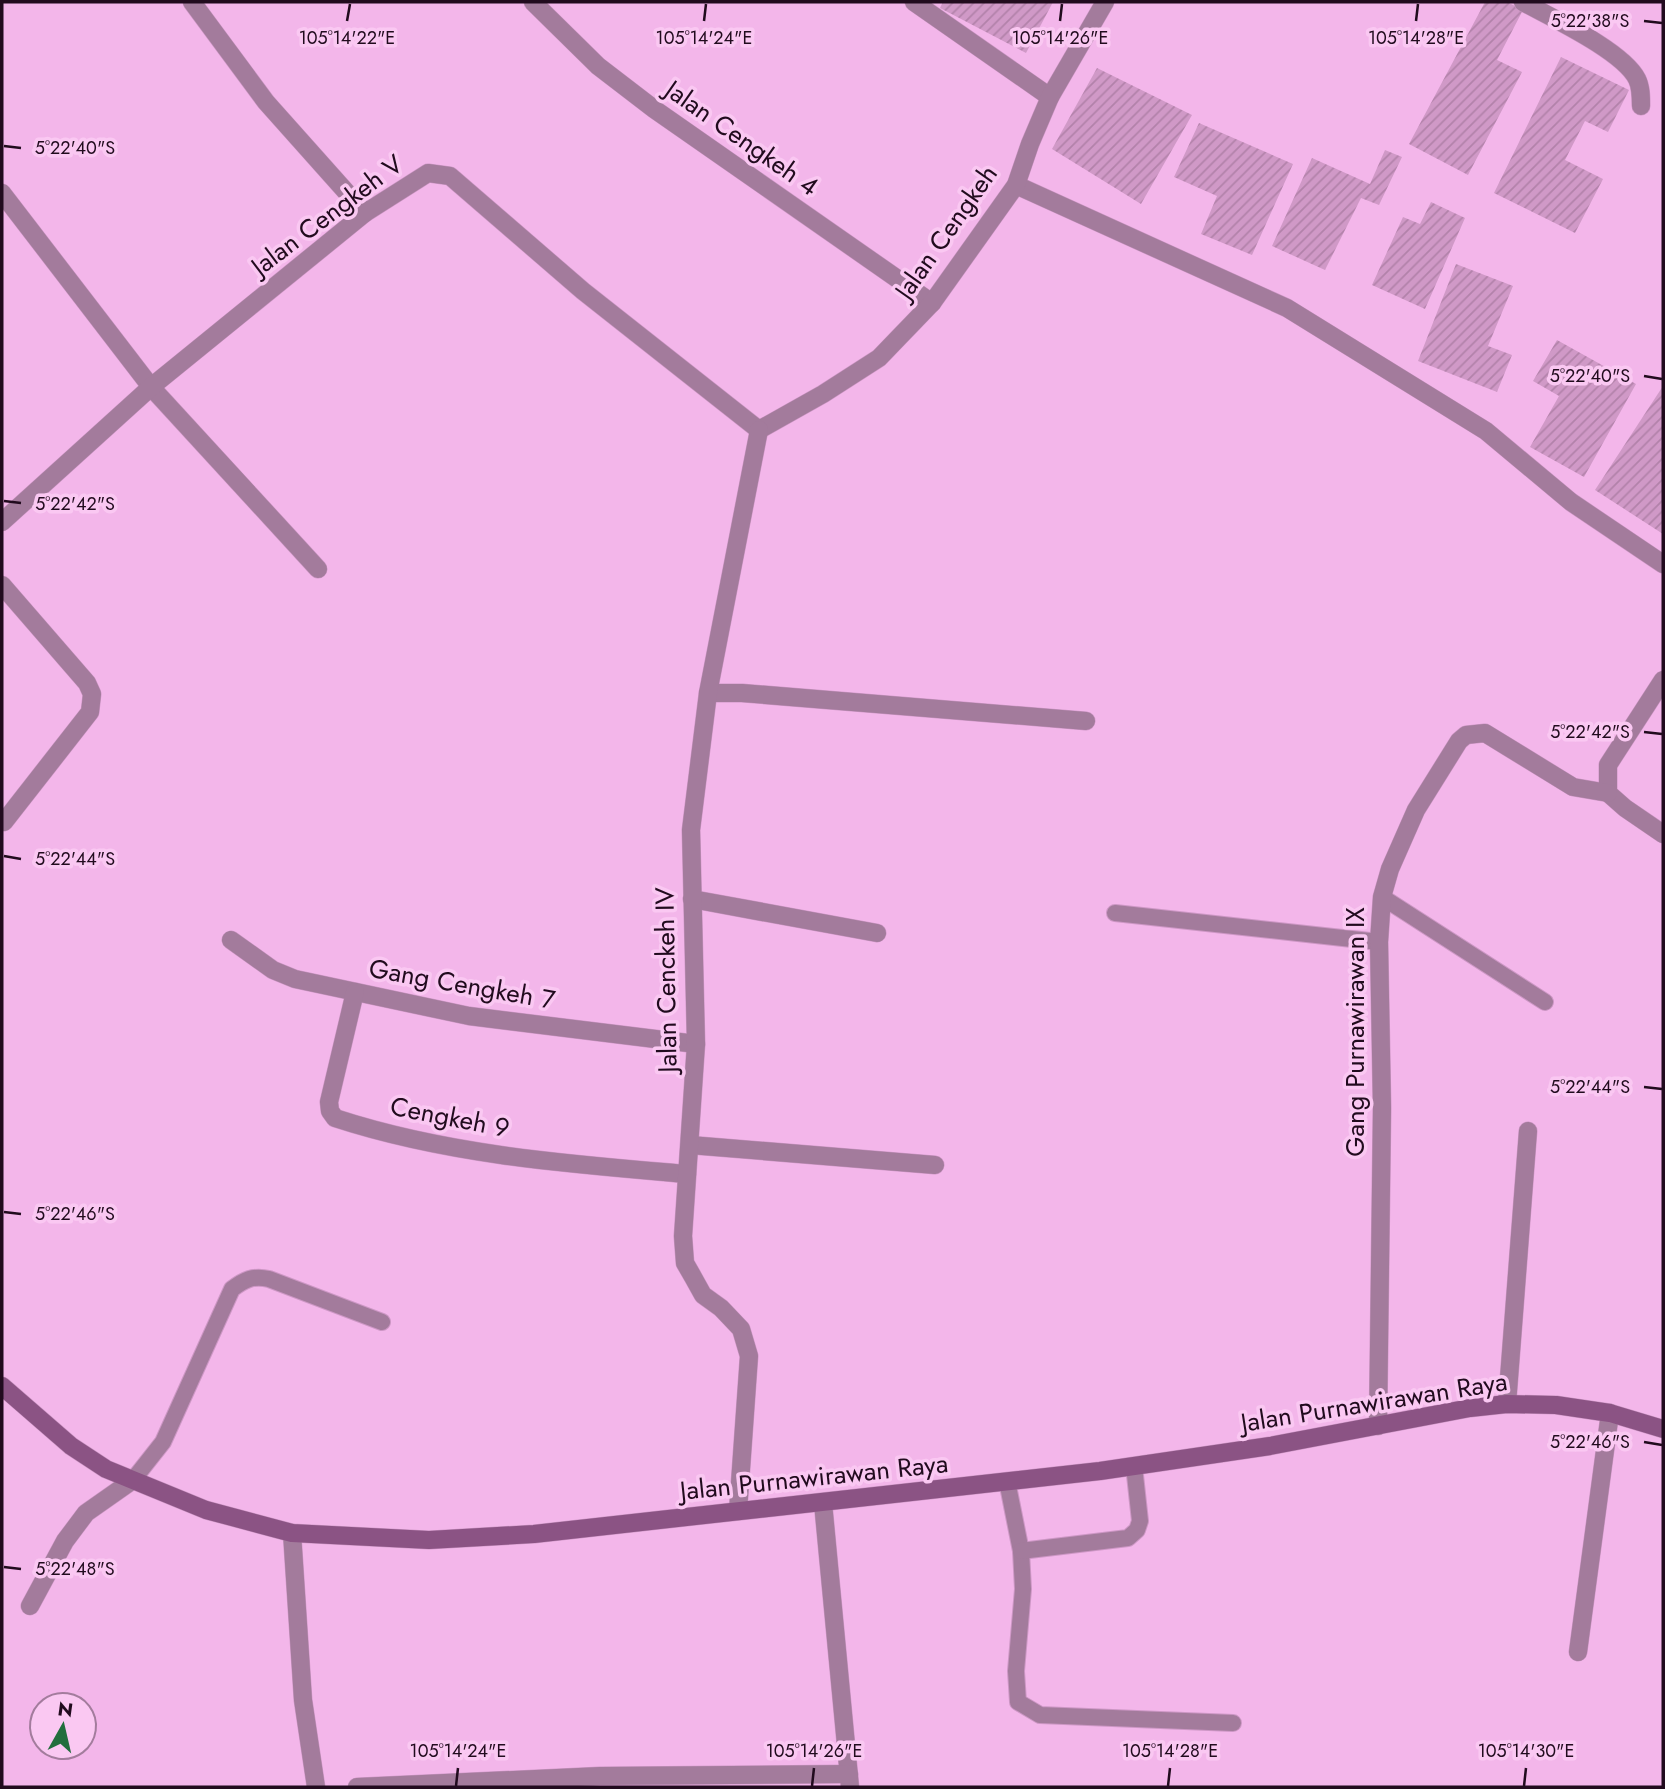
<svg xmlns="http://www.w3.org/2000/svg" width="1665" height="1789" viewBox="0 0 1665 1789" font-family="Jost,sans-serif">
  <style>
    .building { fill: url(#building-hatch) }
    .lines { fill: none; stroke-linecap: round; stroke-linejoin: round }
    .lane-casing { stroke: #cd97c5; stroke-width: 18 }
    .street-casing { stroke: #cd97c5; stroke-width: 19 }
    .secondary-casing { stroke: #cd97c5; stroke-width: 19 }
    .lane { stroke: #a37b9c; stroke-width: 16 }
    .street { stroke: #a37b9c; stroke-width: 18 }
    .secondary { stroke: #8b5384; stroke-width: 18 }
    .ticks { fill: none; stroke: #210b1e; stroke-width: 2.5 }
    .labels { text-anchor: middle; dominant-baseline: central; stroke-width: 7; stroke-linejoin: round; paint-order: stroke }
    .street-label { font-size: 26px; fill: #210b1e; stroke: #fac8f2 }
    .ticks-label { font-size: 18px; text-anchor: middle; fill: #210b1e; stroke: #fac8f2; stroke-width: 7; stroke-linejoin: round; paint-order: stroke }
  </style>
  <defs>
    <pattern id="building-hatch" width="6" height="6" patternUnits="userSpaceOnUse" patternTransform="scale(1.75)"><rect width="6" height="6" fill="#d099c7"/><path d="M-1 1l2-2M0 6l6-6M5 7l2-2" fill="none" stroke="#b282aa"/></pattern>
  </defs>
  <rect width="100%" height="100%" fill="#f3b6ea"/>
  <!-- building -->
  <g class="building">
    <path d="M943,2h110l-27,51 -86,-45z"/>
    <path d="M1485,2h22l16,8 -26,50 25,12 -54,103 -59,-31z"/>
    <path d="M1561,57l68,33 -21,42 -23,-11 -20,39 38,19 -28,54 -81,-40z"/>
    <path d="M1097,68l95,47 -51,89 -89,-55z"/>
    <path d="M1199,123l94,41 -41,91 -51,-21 16,-38 -43,-19z"/>
    <path d="M1385,150l17,7 -23,48 -18,-7 -36,72 -53,-24 40,-88 58,26z"/>
    <path d="M1431,202l34,16 -40,91 -53,-24 31,-68 17,7z"/>
    <path d="M1456,264l57,22 -25,60 24,9 -15,37 -79,-31z"/>
    <path d="M1557,340l79,44 -52,93 -54,-30 29,-51 -26,-15z"/>
    <path d="M1663,386v148l-68,-44z"/>
  </g>
  <g class="lines">
    <!-- lane casing -->
    <g class="lane-casing">
      <g id="lane">
        <path d="M1382,897l163,105"/>
        <path d="M1115,913l264,29"/>
        <path d="M133,1480l30,-38 69,-153c12,-9 21,-14 37,-10l113,43"/>
        <path d="M1007,1481l14,70 2,38 -7,82 2,31 22,13 193,8"/>
        <path d="M1021,1551l107,-13 9,-8 3,-9 -6,-55"/>
      </g>
    </g>
    <!-- street casing -->
    <g class="street-casing">
      <g id="street">
        <path d="M192,2l74,100 99,111"/>
        <path d="M533,2l65,64 56,43 278,194"/>
        <path d="M914,2l136,95"/>
        <path d="M1523,2c29,16 100,49 114,77 4,8 4,18 4,27"/>
        <path d="M1016,185l271,123 199,123 85,71 92,62"/>
        <path d="M2,193l149,194 167,182"/>
        <path d="M759,430l64,-36 56,-36 53,-55 84,-118 14,-41 20,-47 55,-95"/>
        <path d="M2,522l149,-135 214,-174 63,-40 22,3 133,115 176,139"/>
        <path d="M2,585l85,98 5,11 -2,18 -86,110"/>
        <path d="M1663,680l-55,85v28l17,15 38,26"/>
        <path d="M708,693h34l344,28"/>
        <path d="M692,899l185,34"/>
        <path d="M231,940l42,30 22,9 174,37 227,28"/>
        <path d="M355,992l-26,110 1,9 5,7c113,37 234,46 352,56"/>
        <path d="M690,1145l245,20"/>
        <path d="M1507,1404l21,-273"/>
        <path d="M1378,1426l4,-318 -3,-166 3,-45 8,-28 26,-59 43,-69 7,-6 19,-2 88,54 35,6"/>
        <path d="M823,1503l27,284"/>
        <path d="M738,1511l11,-155 -8,-27 -20,-21 -18,-13 -10,-18 -8,-14 -2,-27 13,-192 -5,-214 17,-137 51,-263"/>
        <path d="M292,1533l11,167 13,87"/>
        <path d="M30,1606l35,-65 21,-28 47,-33"/>
        <path d="M1578,1652l32,-239"/>
        <path d="M357,1787l243,-11 249,-2"/>
      </g>
    </g>
    <!-- secondary casing -->
    <g class="secondary-casing">
      <path id="secondary" d="M2,1386l69,60 35,23 100,41 86,23 137,7 105,-6 566,-63 170,-25 200,-38 37,-4 49,1 54,8 53,16"/>
    </g>
    <!-- lane -->
    <use href="#lane" class="lane"/>
    <!-- street -->
    <use href="#street" class="street"/>
    <!-- secondary -->
    <use href="#secondary" class="secondary"/>
  </g>
  <!-- ticks -->
  <path class="ticks" d="M347,21l3,-17M704,21l2,-17M1060,21l2,-17M1416,21l2,-17M1644,21l18,2M4,146l17,2M1644,376l18,3M4,501l17,2M1644,732l18,2M4,856l17,3M1644,1087l18,2M4,1212l17,2M1644,1442l18,3M4,1567l17,2M456,1786l2,-18M812,1786l2,-18M1168,1786l2,-18M1524,1786l2,-18"/>
  <g class="labels">
    <!-- street labels -->
    <g class="street-label">
      <text transform="translate(742 138) rotate(35)">Jalan Cengkeh 4</text>
      <text transform="translate(327 215) rotate(-37)">Jalan Cengkeh V</text>
      <text transform="translate(946 232) rotate(-55)">Jalan Cengkeh</text>
      <text transform="translate(666 980) rotate(-91)">Jalan Cenckeh IV</text>
      <text transform="translate(462 984) rotate(10)">Gang Cengkeh 7</text>
      <text transform="translate(1355 1032) rotate(-90)">Gang Purnawirawan IX</text>
      <text transform="translate(450 1117) rotate(11)">Cengkeh 9</text>
      <text transform="translate(1374 1402) rotate(-9)">Jalan Purnawirawan Raya</text>
      <text transform="translate(814 1477) rotate(-6)">Jalan Purnawirawan Raya</text>
    </g>
  </g>
  <g class="ticks-label">
    <text x="1590" y="27">5°22'38"S</text>
    <text x="347" y="44">105°14'22"E</text>
    <text x="704" y="44">105°14'24"E</text>
    <text x="1060" y="44">105°14'26"E</text>
    <text x="1416" y="44">105°14'28"E</text>
    <text x="75" y="154">5°22'40"S</text>
    <text x="1590" y="382">5°22'40"S</text>
    <text x="75" y="510">5°22'42"S</text>
    <text x="1590" y="738">5°22'42"S</text>
    <text x="75" y="865">5°22'44"S</text>
    <text x="1590" y="1093">5°22'44"S</text>
    <text x="75" y="1220">5°22'46"S</text>
    <text x="1590" y="1448">5°22'46"S</text>
    <text x="75" y="1575">5°22'48"S</text>
    <text x="458" y="1757">105°14'24"E</text>
    <text x="814" y="1757">105°14'26"E</text>
    <text x="1170" y="1757">105°14'28"E</text>
    <text x="1526" y="1757">105°14'30"E</text>
  </g>
  <!-- border -->
  <rect width="1665" height="1789" fill="none" stroke="#210b1e" stroke-width="7"/>
  <!-- north arrow -->
  <g transform="translate(63 1726) rotate(8)"><circle r="33" fill="#fac8f2" stroke="#a37c9d" stroke-width="2"/>
  <path d="M0-5L12 26L0 18L-12 26Z" fill="#226e3d"/>
  <text y="-10" font-size="19" font-weight="bold" text-anchor="middle" fill="#210b1e">N</text>
  </g>
</svg>
